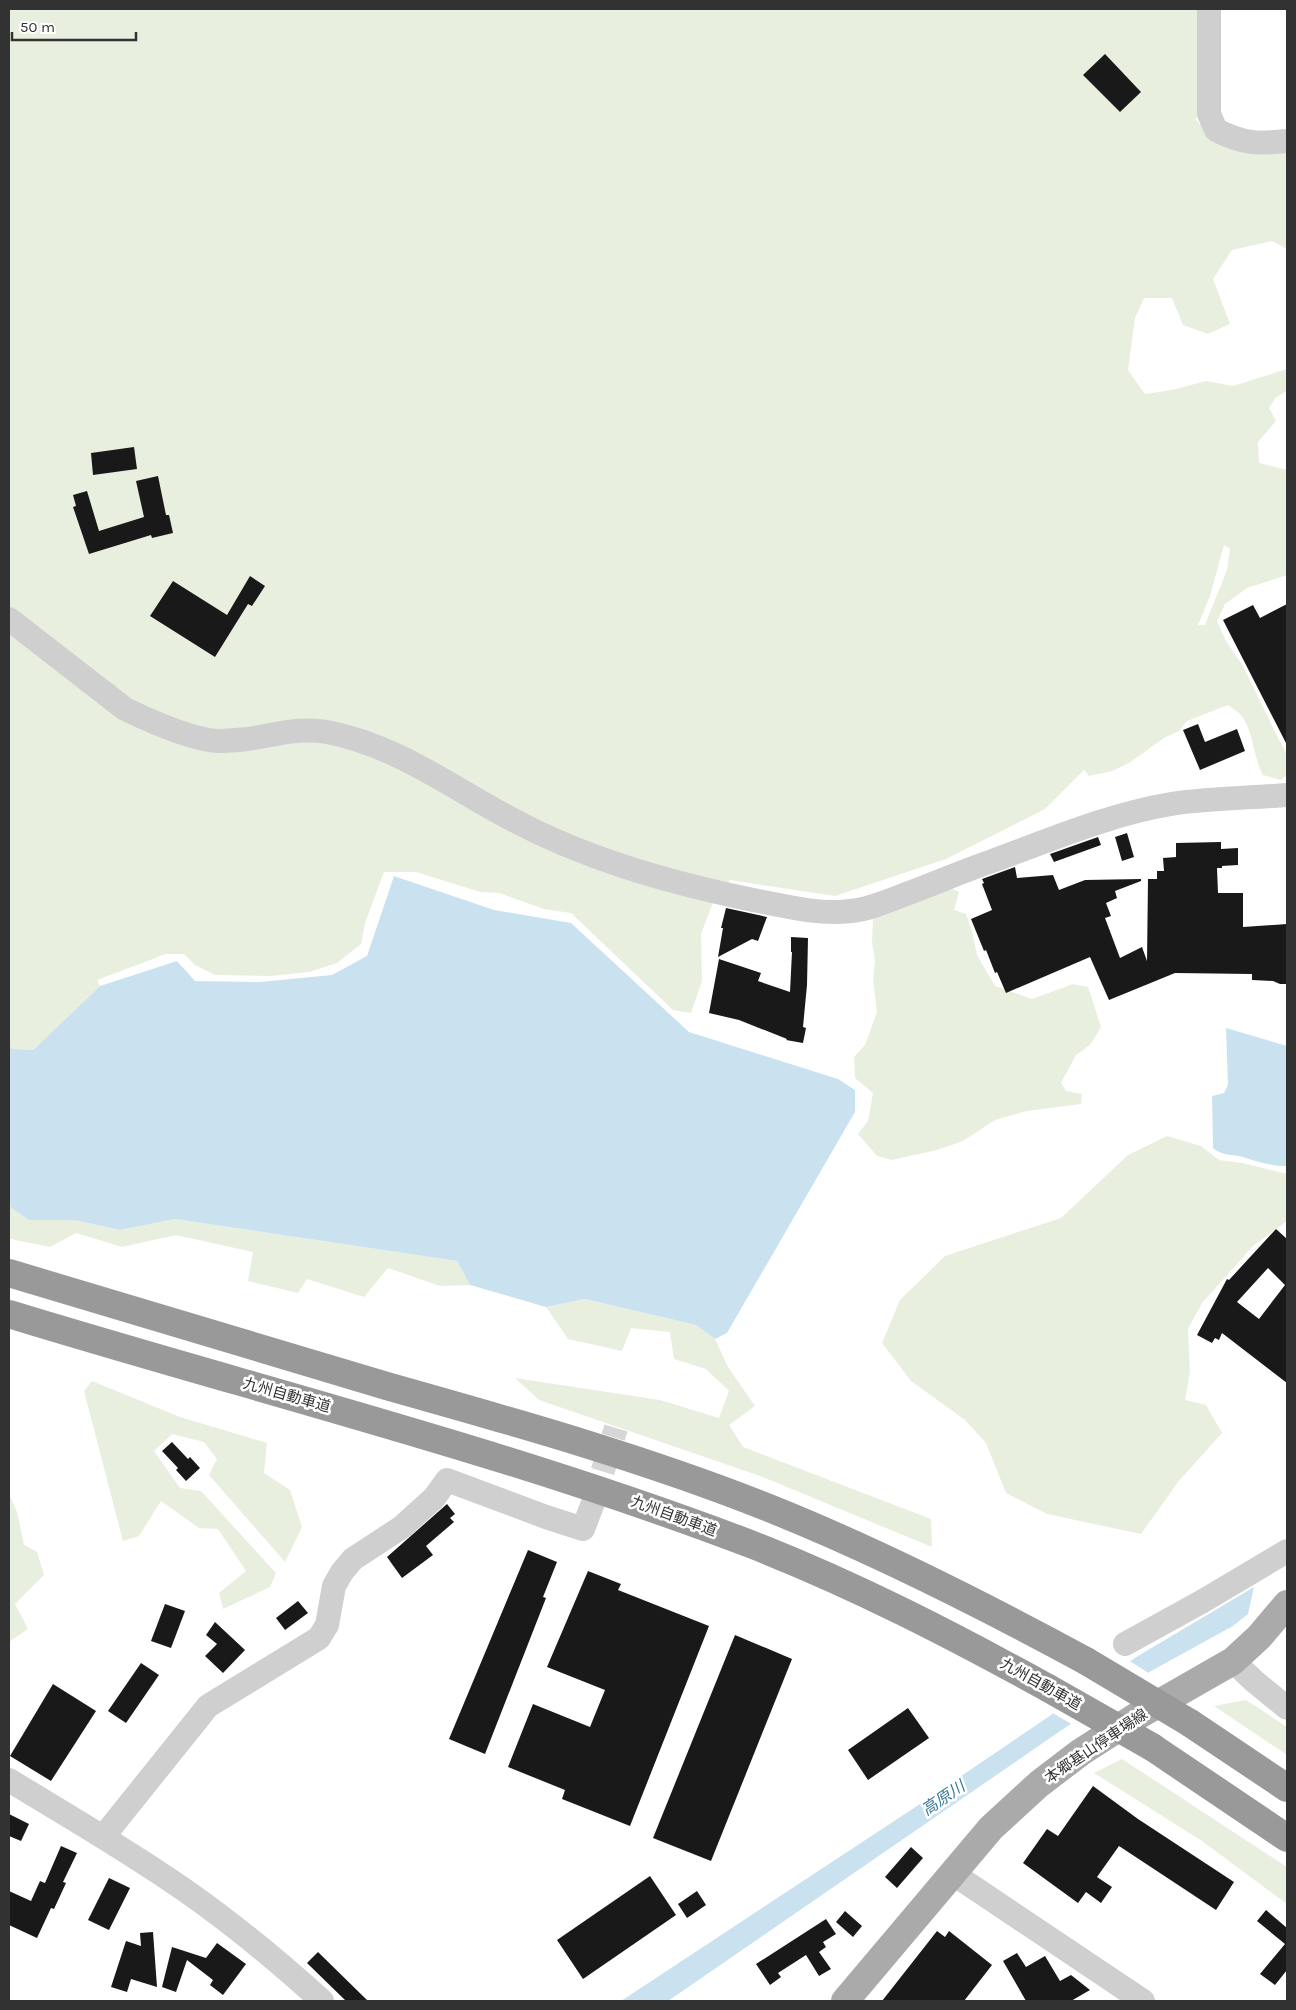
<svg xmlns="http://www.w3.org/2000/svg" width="1296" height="2010" viewBox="0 0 1296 2010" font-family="Karla,'Noto Sans JP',sans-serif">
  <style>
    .green { fill: #e8efdf; fill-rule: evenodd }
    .water { fill: #cae2f0 }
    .pier { fill: #fff }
    .building { fill: #191919; fill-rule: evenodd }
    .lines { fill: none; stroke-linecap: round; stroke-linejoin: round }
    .minor-tunnel { stroke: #d6d6d6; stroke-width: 24; stroke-dasharray: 24 12; stroke-linecap: butt }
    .minor { stroke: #cfcfcf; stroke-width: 24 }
    .major { stroke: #aaa; stroke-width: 28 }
    .highway { stroke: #999; stroke-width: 28 }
    .highway-bridge { stroke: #999; stroke-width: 28 }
    .labels { text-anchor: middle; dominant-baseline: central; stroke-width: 5; stroke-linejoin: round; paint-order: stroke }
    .street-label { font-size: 15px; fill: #323232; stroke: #fff }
    .water-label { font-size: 16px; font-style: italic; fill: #37789c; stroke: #fff }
  </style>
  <rect width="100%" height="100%" fill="#fff"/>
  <!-- green -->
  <g class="green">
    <path d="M9,9h1193l-1,105 -6,5 12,13 80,17v100l-15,-8 -40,9 -19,29 17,45 -22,10 -25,-9 -11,-27h-28l-9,20 -7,52 17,24 27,-4 34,-9 27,5 54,-17v22l-11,6 -7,11 7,13 -18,21 1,21 28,7v105l-40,13 -22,16 -8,17 9,20 17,25 35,72 9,16v21l-6,5 -18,-5c-10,-18 -9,-43 -22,-60 -3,-3 -9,-7 -13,-10l-41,16 -8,10 -15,7 -35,25 -17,8 -23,5 -5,-6 -39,39 -99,50 -111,37 -105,-16 -16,20 -13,34 1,47 -11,32 -18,-3 -102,-97 -27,-4 -45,-16 -19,-1 -64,-20h-32l-19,51 -4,21 -24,19 -28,9 -38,4 -56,-1 -20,-10 -11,-11h-18l-69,26 3,6 -67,64 -19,-1 -5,-2zM1224,545l6,4 -3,21 -22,55h-7l12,-29z"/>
    <path d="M947,886l12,6 -5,18 12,4 6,17 5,24 18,31 37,13 41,-15 15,3 13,40 -11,18 -14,10 -15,28 5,8 16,3 -1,10 -54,7 -32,9 -32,21 -26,9 -45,10 -15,-4 -19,-22 10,-13 5,-28 -18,-15 -1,-21 11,-12 12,-33 -4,-33 2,-17 -3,-20 1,-24z"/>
    <path d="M1167,1136l34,10 18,14 23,3 45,11v47l-34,25 -51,57 -14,26 2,43 -5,28 21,5 16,28 -44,49 -37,52 -94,-20 -41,-21 -20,-50 -21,-23 -54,-39 -29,-38 18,-43 45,-44 116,-38 67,-63z"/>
    <path d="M9,1200l2,8 18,12h45l46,10 55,-11 282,42 13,24 -30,1 -52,-18 -24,29 -57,-18 -9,14 -50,-12 5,-29 -77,-17 -54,12 -46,-14 -26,14 -39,-8 -2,-1z"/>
    <path d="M585,1299l111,26 19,14 13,28 27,39 -26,19 14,22 188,72 1,28 -172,-71 -221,-76 -24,-22 145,22 59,18 10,-27 -23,-22 -32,-10 -4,-27 -39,-4 -9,23 -54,-12 -22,-32z"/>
    <path d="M92,1381l88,36 87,26 -3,30 26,17 12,37 -17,35 -76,-87 8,-16 -13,-17 -32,-8 -18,17 26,37 21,3 75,82 -6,14 -47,22 -4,-16 27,-22 -28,-42 -19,-1 -38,-27 -22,35 -16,5 -39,-150z"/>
    <path d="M9,1494l8,18 7,33 13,7 7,23 -29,29 13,25 -19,13z"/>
    <path d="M1246,1700l41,27v28l-73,-49z"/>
    <path d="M1122,1759l165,108v37l-85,-63 -108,-68z"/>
  </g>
  <!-- water -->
  <g class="water">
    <path d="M394,876l100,34 77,13 118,109 149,47 17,11v22l-128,221 -12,6 -19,-14 -111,-26 -39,8 -76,-22 -13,-24 -282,-42 -55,11 -46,-10h-45l-18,-12 -2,-8v-153l5,2 19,1 67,-64 77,-25 18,20 65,1 72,-7 35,-19z"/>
    <path d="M1226,1028l61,18v120c-16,0 -29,-4 -44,-9 -12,-3 -21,-1 -30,-9l-1,-52 12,-3 4,-8z"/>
    <path d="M1254,1587l-6,27 -15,12 -100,55 -465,320h-47l296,-195 221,-150z"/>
  </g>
  <!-- pier -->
  <path class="pier" d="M1128,1660l22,14 -15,9 -62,42 -22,-13z"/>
  <!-- building -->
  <g class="building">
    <path d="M1105,54l36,38 -21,20 -37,-37z"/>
    <path d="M134,447l3,22 -44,6 -2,-22z"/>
    <path d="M158,476l8,39h3l4,18 -21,5 -1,-3 -62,19 -16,-47 3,-1 -3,-11 14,-4 12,40 45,-14 -8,-36z"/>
    <path d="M250,576l15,10 -13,20 -4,-2 -33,53 -65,-41 23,-35 54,34z"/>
    <path d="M1287,604v141l-64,-125 30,-15 7,13z"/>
    <path d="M1198,724l7,18 32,-13 8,22 -45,19 -17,-40z"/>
    <path d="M1127,833l7,24 -12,4 -7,-24z"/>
    <path d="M1098,837l3,8 -47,17 -4,-8z"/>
    <path d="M1221,842v7l17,-1v17l-16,1v2h-5l1,25h25v34l44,-3v60h-7l-7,-3 -21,-1v-6l-77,-1 -66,27 -19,-43 -84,36 -9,-21 -2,1 -9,-23 -2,1 -13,-32 21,-9 -10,-26 2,-1 -2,-4 33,-12 2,11 36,-3 6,15 26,-10 56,-1v2l-26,10 2,7 -11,5 5,13 -6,2 15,40 22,-11 5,14 1,-82h9v-8h7l-1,-13 13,-1v-14z"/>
    <path d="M726,908l41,9 -9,24 -6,-2 -34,18 5,-29h-2z"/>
    <path d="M791,937l17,1 -1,47 -4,42 3,1 -3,15 -17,-3 1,-1 -48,-19 -30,-7 10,-54 42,14 -3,8 32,11 2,-40h-1z"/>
    <path d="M1276,1229l11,10v144l-65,-50 -3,7 -4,-2 -3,5 -15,-8 30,-56 2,1zM1268,1268l17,17 -26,34 -22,-17z"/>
    <path d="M172,1442l16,17 2,-2 10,11 -14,13 -10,-11 2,-2 -16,-17z"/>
    <path d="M447,1504l8,10 -5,4 4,4 -28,24 7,9 -31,23 -15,-21z"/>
    <path d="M528,1550l29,12 -14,35 3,1 -61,156 -36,-15z"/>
    <path d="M588,1571l33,13 -3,6 91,36 -79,200 -68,-27 3,-9 -57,-23 25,-63 57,23 15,-37 -58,-23z"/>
    <path d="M298,1601l10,12 -23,17 -9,-12z"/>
    <path d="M165,1604l20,7 -14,37 -20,-7z"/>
    <path d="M215,1622l30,28 -22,23 -18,-17 12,-12 -11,-9z"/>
    <path d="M735,1635l57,24 -81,202 -58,-23z"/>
    <path d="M141,1663l18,12 -33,48 -18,-12z"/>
    <path d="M53,1684l43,27 -45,70 -41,-25z"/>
    <path d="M908,1708l21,30 -61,42 -20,-30z"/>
    <path d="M1093,1786l45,33 96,63 -18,28 -97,-64 -22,31 15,10 -11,16 -15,-11 -8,11 -55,-40 24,-34 11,7z"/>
    <path d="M9,1814l20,10 -8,17 -12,-5z"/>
    <path d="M61,1846l16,7 -14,29 3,1 -12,26 -3,-1 -14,30 -28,-13v-34l22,10 9,-20 5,2z"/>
    <path d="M911,1847l12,11 -26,30 -12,-11z"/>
    <path d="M650,1876l26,39 -93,64 -26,-39z"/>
    <path d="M109,1878l21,10 -21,42 -21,-10z"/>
    <path d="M697,1891l9,14 -19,13 -9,-14z"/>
    <path d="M1266,1910l21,18v42l-12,15 -15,-11 25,-30 -28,-23z"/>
    <path d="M845,1911l17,15 -9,11 -17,-15z"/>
    <path d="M826,1919l10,15 -13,8 3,5 -7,5 12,17 -12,7 -13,-21 -28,18 3,4 -11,8 -14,-21z"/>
    <path d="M937,1931l8,6 4,-6 43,34 -28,36h-82z"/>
    <path d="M153,1932l4,55 -26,-8 -4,13 -16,-5 15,-46 15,5 -1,-13z"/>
    <path d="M217,1943l29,21 -23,31 -13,-10 3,-5 -26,-20 -11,32 -14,-5 10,-40 34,11z"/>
    <path d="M318,1952l50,49h-22l-39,-38z"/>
    <path d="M1017,1953l9,14 19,-11 15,25 11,-6 19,15 -19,11h-45l-23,-40z"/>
  </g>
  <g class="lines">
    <!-- minor-tunnel -->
    <path class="minor-tunnel" d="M592,1506l24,-78"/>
    <!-- minor -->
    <g class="minor">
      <path d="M1209,9v105l7,16c28,14 41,14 71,11"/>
      <path d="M9,619l116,90c25,12 64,30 92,32 10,0 21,-1 31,-2 26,-4 52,-12 79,-7 65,12 120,52 177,83 77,43 163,67 249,85 31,6 66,15 98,11 20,-2 39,-11 58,-18 29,-11 57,-23 86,-33 57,-21 116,-46 176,-56 37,-6 79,-6 116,-9"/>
      <path d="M1125,1644l78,-43 84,-50"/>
      <path d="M1233,1661l21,20 33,27"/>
      <path d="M9,1780c59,36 120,71 177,111 47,33 93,71 136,110"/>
      <path d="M103,1837l105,-131 111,-68 8,-13 7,-39 8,-14 11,-13 49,-32 32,-29 13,-18 99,37 37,12 8,-21"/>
      <path d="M952,1873l191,128"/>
    </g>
    <!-- major -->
    <path class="major" d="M845,2001l146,-173 48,-44 42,-32 56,-36 96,-55 26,-24 28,-33"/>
    <!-- highway -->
    <g class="highway">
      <path d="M9,1273c127,39 254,77 381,114 128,36 256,72 379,121 110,44 214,97 317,153"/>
      <path d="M9,1314c248,76 501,138 744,231 102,40 199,90 295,143"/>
      <path d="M1190,1723l97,65"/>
      <path d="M1152,1747l135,91"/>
    </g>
    <!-- highway-bridge -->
    <g class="highway-bridge">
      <path d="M1086,1661l104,62"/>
      <path d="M1048,1688l104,59"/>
    </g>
  </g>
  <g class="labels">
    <!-- street labels -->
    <g class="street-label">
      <text transform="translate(287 1395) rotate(16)">九州自動車道</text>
      <text transform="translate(674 1516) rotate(20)">九州自動車道</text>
      <text transform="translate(1041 1684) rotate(29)">九州自動車道</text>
      <text transform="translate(1096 1746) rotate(-34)">本郷基山停車場線</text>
    </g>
    <!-- water labels -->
    <g class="water-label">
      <text transform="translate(943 1798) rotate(-34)">高原川</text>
    </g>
  </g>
  <!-- border -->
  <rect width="1296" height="2010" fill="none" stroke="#323232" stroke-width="20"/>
  <!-- scale -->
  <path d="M12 32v8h124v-8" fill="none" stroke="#323232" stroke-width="2.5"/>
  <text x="20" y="32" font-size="15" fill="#323232" stroke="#ffffff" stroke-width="4" paint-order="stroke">50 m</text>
</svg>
